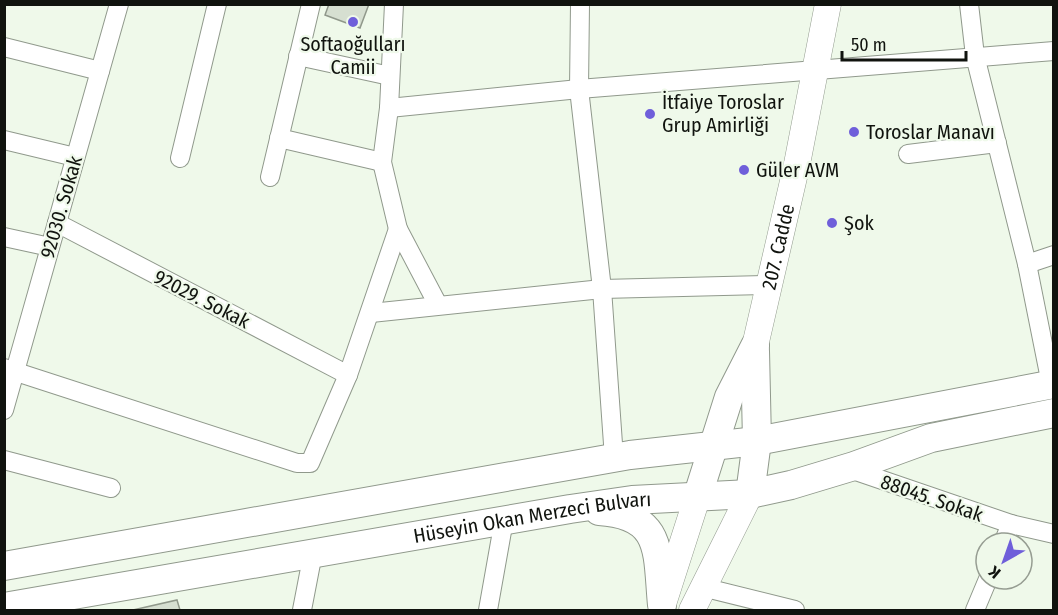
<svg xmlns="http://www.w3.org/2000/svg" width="1058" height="615" viewBox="0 0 1058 615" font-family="'Fira Sans Condensed',sans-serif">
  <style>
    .building { fill: #d6dfd1; stroke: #90988b; stroke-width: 1.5 }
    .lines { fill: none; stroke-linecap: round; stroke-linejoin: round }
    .street-casing { stroke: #90998c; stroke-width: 20 }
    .secondary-casing { stroke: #90998c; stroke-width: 27 }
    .primary-casing { stroke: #90998c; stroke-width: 30 }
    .street { stroke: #fff; stroke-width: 18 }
    .secondary { stroke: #fff; stroke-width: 26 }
    .primary { stroke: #fff; stroke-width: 28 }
    .poi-dot { fill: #6f5fda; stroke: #eff9ea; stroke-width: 2 }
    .labels { text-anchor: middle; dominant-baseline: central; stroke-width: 4.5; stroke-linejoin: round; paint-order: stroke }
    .poi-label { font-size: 20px; fill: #10130e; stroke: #eff9ea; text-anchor: start }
    .street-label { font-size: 20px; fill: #10130e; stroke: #eff9ea }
  </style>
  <rect width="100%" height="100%" fill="#eff9ea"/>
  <!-- building -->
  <g class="building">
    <path d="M329,4h40l-9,24 -35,-13z"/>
    <path d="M177,600l3,10h-47z"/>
  </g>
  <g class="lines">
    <!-- street casing -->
    <g class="street-casing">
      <g id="street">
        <path d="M394,4l-5,104 -7,54 16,67 40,76"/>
        <path d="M580,4l-1,85 23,200 12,169"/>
        <path d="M969,4l6,52 52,208 24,120"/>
        <path d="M4,47l96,24"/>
        <path d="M298,56l92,20"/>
        <path d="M389,108l190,-19 475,-38"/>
        <path d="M279,138l103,24"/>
        <path d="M4,140l71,17"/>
        <path d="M908,154l89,-11"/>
        <path d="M180,158l37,-154"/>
        <path d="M270,177l41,-173"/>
        <path d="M57,223l291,152"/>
        <path d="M4,237l46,10"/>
        <path d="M1027,264l27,-9"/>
        <path d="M371,313l231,-24 167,-4"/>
        <path d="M4,368l293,95h13l38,-88 50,-146"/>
        <path d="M4,410l115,-406"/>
        <path d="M4,460l107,28"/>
        <path d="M847,468l164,56 43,10"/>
        <path d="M1003,543l8,-19"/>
        <path d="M702,587l93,23"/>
        <path d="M302,610l11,-57"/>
        <path d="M488,610l16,-90"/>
        <path d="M975,610l13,-31"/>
      </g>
    </g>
    <!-- secondary casing -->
    <g class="secondary-casing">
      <g id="secondary">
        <path id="s1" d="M755,346l42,-182 31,-160"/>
        <path d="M663,604l34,-106"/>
        <path d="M692,610l58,-116"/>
      </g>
    </g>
    <!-- primary casing -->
    <g class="primary-casing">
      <g id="primary">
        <path d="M750,494l7,-53 -2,-90"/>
        <path d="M697,498l32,-101 26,-51"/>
        <path d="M599,511c65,4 58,42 63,94"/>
        <path d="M4,566l626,-111 127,-14 297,-57"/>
        <path id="s2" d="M4,607l566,-98 62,-9 118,-6 41,-9 63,-19 77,-28 123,-25"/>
      </g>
    </g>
    <!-- street -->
    <use href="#street" class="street"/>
    <!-- secondary -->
    <use href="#secondary" class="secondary"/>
    <!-- primary -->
    <use href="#primary" class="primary"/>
  </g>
  <!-- markers -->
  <g class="poi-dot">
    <circle cx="353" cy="22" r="6"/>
    <circle cx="650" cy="114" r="6"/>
    <circle cx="854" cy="132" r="6"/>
    <circle cx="744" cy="170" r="6"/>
    <circle cx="832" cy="223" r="6"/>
  </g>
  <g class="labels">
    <!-- poi labels -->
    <g class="poi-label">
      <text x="353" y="44" text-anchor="middle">Softaoğulları<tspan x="353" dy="23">Camii</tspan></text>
      <text x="662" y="102">İtfaiye Toroslar<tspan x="662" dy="23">Grup Amirliği</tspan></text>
      <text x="866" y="132">Toroslar Manavı</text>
      <text x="756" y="170">Güler AVM</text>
      <text x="844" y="223">Şok</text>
    </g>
    <!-- street labels -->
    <g class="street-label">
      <text transform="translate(61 207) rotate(-74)">92030. Sokak</text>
      <text stroke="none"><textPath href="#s1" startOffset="102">207. Cadde</textPath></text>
      <text transform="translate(202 299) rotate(27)">92029. Sokak</text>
      <text transform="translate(932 498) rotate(19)">88045. Sokak</text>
      <text stroke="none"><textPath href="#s2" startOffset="536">Hüseyin Okan Merzeci Bulvarı</textPath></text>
    </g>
  </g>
  <!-- border -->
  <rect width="1058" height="615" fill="none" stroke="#10130e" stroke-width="12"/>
  <!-- north arrow -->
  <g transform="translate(1004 561) rotate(220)"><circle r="28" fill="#eff9ea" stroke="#969d92" stroke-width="1.5"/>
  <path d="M0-4.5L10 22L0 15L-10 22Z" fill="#6f5fda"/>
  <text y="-9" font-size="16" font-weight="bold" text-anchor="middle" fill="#10130e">K</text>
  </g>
  <!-- scale -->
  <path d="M842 51v9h124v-9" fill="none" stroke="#10130e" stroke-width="3"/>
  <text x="851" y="51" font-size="18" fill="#10130e" stroke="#eff9ea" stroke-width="4.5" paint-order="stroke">50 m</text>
</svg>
